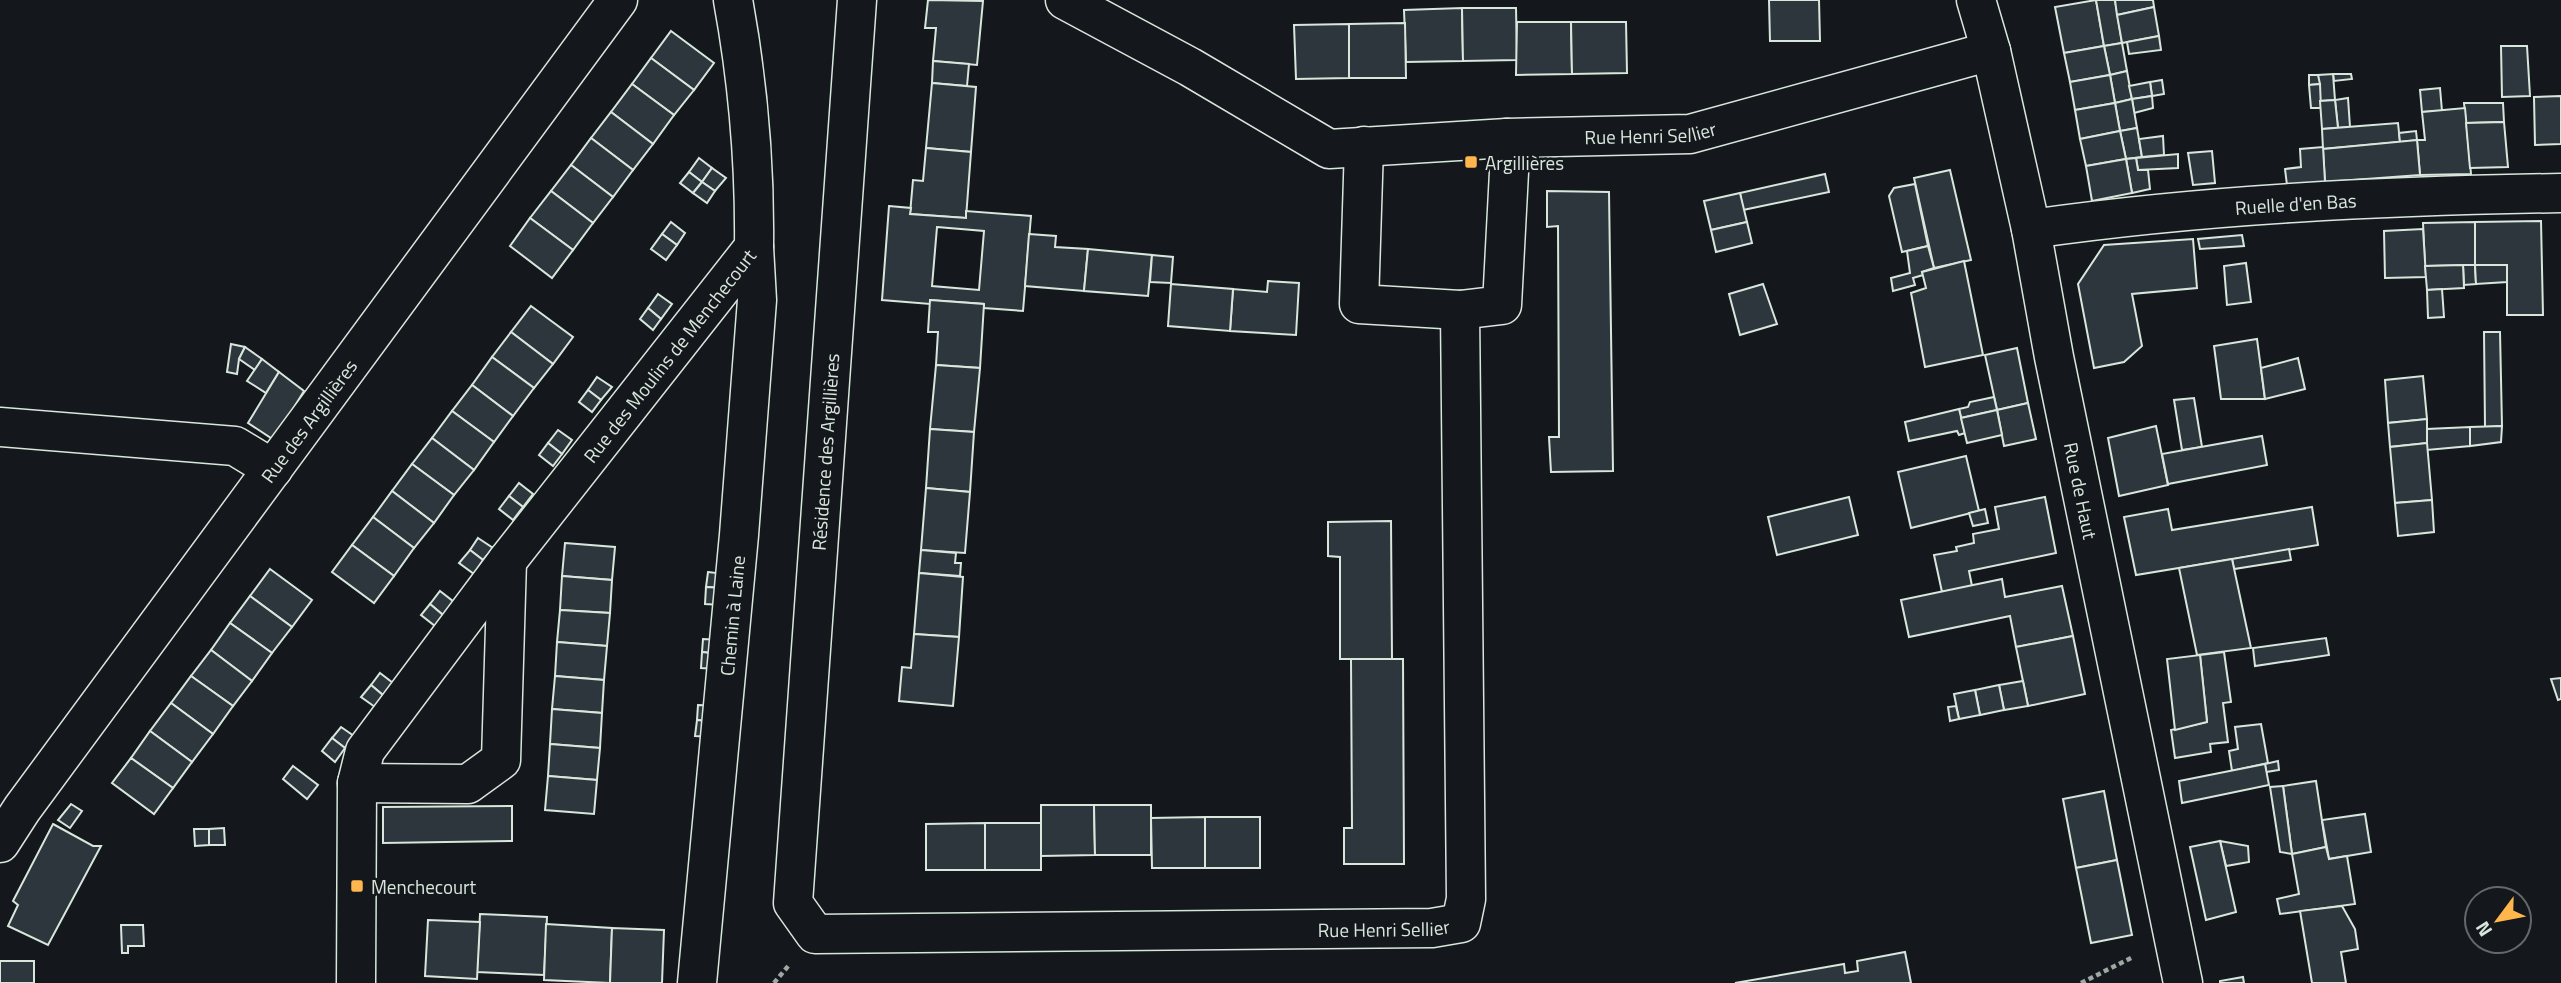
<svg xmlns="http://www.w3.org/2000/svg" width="2561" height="983" viewBox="0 0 2561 983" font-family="'Titillium Web',sans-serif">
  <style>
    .building { fill: #2c363c; stroke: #d8e6dc; stroke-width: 2; fill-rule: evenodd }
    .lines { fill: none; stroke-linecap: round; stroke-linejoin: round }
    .minor-casing { stroke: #d8e6dc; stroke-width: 41 }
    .path { stroke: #9da8a2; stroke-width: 4.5; stroke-dasharray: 5 3.5; stroke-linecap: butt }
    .minor { stroke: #14181c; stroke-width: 38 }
    .poi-dot { fill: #ffb74d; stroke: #14181c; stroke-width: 2.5 }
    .labels { text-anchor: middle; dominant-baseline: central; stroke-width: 5; stroke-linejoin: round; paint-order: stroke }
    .street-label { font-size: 19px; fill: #d8e6dc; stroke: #14181c }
    .poi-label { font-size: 19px; fill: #d8e6dc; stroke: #14181c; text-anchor: start }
  </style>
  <rect width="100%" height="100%" fill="#14181c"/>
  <!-- building -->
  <g class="building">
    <path d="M928,0l55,1 -6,64 -44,-4 3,-33h-11z"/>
    <path d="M1769,0h50l1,41h-50z"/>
    <path d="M2096,0l8,46 -40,7 -9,-46z"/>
    <path d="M2096,0h19l7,43 -18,3z"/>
    <path d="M2115,0h38l1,7 -37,8z"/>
    <path d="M2154,7l5,29 -37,7 -5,-28z"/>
    <path d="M1462,8l1,53 -57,1 -2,-52z"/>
    <path d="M1462,8h54l1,52 -54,1z"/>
    <path d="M1517,22h54l1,52 -56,1z"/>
    <path d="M1571,22h55l1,51 -55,1z"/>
    <path d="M1405,23l1,55h-57v-54z"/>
    <path d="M1349,24v54l-53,1 -2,-54z"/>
    <path d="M671,31l43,32 -20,27 -43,-32z"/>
    <path d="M2159,36l2,14 -32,4 -2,-12z"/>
    <path d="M2122,43l5,28 -17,4 -6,-29z"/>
    <path d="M2104,46l6,29 -40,7 -6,-29z"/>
    <path d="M2501,46h26l3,50 -28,1z"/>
    <path d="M651,58l43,32 -20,25 -42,-31z"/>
    <path d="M933,61l36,3 -2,22 -35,-3z"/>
    <path d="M2127,71l5,28 -17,4 -5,-28z"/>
    <path d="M2333,74h18l1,5 -18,2z"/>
    <path d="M2333,74l2,26 -15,1 -2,-26z"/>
    <path d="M2110,75l5,28 -40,7 -5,-28z"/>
    <path d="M2309,75h9l2,9 -11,1z"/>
    <path d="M2162,80l2,14 -12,2 -2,-14z"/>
    <path d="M2150,82l2,14 -20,3 -3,-13z"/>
    <path d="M932,83l44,4 -5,65 -45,-4z"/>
    <path d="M632,84l42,31 -21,29 -42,-32z"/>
    <path d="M2320,84l1,24h-10l-2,-23z"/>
    <path d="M2440,88l2,23 -20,1 -2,-22z"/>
    <path d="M2152,96l1,12 -19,5 -2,-14z"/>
    <path d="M2561,96v48l-26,1 -1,-48z"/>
    <path d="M2348,98l2,29 -12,1 -3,-28z"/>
    <path d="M2132,99l5,29 -17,3 -5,-28z"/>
    <path d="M2335,100l3,28 -16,1 -2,-28z"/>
    <path d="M2115,103l5,28 -40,8 -5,-29z"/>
    <path d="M2464,103h39l1,19 -38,1z"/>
    <path d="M2465,108l6,66 -51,1 -3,-35h8l-3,-28z"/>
    <path d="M611,112l42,32 -20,26 -42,-32z"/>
    <path d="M2504,122l4,45 -38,1 -4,-45z"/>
    <path d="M2398,123l2,19 -77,7 -1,-20z"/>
    <path d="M2137,128l5,29 -16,2 -6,-28z"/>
    <path d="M2120,131l6,28 -40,7 -6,-27z"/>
    <path d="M2416,131l1,9 -17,2 -1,-9z"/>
    <path d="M2163,136l1,19 -22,2 -3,-18z"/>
    <path d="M591,138l42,32 -20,27 -42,-32z"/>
    <path d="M2417,140l3,35 -95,7 -2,-33z"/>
    <path d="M2323,147l2,35 -38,3 -2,-16 16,-2 -1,-18z"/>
    <path d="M926,148l45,4 -5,66 -56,-4 3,-34 10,1z"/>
    <path d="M2212,151l3,32 -22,2 -5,-32z"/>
    <path d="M2178,154v14l-40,2 -2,-12z"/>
    <path d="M699,158l13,10 -10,14 -13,-10z"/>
    <path d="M2136,158l2,12h10l2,19 -18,4 -6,-34z"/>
    <path d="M2126,159l6,34 -40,8 -6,-35z"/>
    <path d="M571,165l42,32 -20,26 -42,-32z"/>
    <path d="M712,168l14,10 -11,13 -13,-9z"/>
    <path d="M1950,170l21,90 -37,8 -20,-90z"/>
    <path d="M689,172l13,10 -9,11 -13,-10z"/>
    <path d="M1825,174l4,18 -86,18 -3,-17z"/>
    <path d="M702,182l13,9 -8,12 -14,-10z"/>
    <path d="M1915,184l13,62 -26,6 -13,-56 5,-8z"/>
    <path d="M551,191l42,32 -20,27 -43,-32z"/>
    <path d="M1547,191l62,1 4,279 -62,1 -2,-35h10l-1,-211 -11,1z"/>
    <path d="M1740,193l7,29 -36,8 -7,-29z"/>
    <path d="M889,206l22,2 -1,6 56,4v-7l65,5 -8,95 -39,-3v-4l-54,-4v4l-48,-4zM937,227l47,4 -5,59 -47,-4z"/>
    <path d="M530,218l43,32 -21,28 -42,-32z"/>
    <path d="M2541,221l2,94h-36v-50h-32v-43z"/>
    <path d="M671,222l14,11 -8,12 -15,-11z"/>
    <path d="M1747,222l5,21 -36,9 -5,-22z"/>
    <path d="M2475,222v43l-50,1 -2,-43z"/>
    <path d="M2423,229l3,48 -41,1 -1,-47z"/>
    <path d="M662,234l15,11 -11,15 -15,-11z"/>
    <path d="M1029,234l27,2 -1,11 33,2 -4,42 -59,-5z"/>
    <path d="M2242,235l2,11 -44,3 -2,-10z"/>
    <path d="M2193,239l4,49 -65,6 10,52 -18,16 -30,6 -16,-84 26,-39z"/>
    <path d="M1928,246l6,22 -12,4 1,3 -10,3 2,7 -22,6 -2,-13 19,-5 -3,-22z"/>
    <path d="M1088,249l64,6 -4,41 -64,-5z"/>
    <path d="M1152,255l21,2 -2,26 -21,-1z"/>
    <path d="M1964,261l19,94 -58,12 -14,-74 15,-5 -4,-16z"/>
    <path d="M2246,263l5,39 -24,3 -3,-39z"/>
    <path d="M2463,265h12l1,19 -12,1z"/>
    <path d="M2463,265l1,23 -37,2 -2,-24z"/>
    <path d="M2475,265h32v17l-31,2z"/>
    <path d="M1268,281l31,2 -3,52 -66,-4 3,-42 34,3z"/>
    <path d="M1171,284l62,5 -3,42 -62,-5z"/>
    <path d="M1763,284l14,40 -37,11 -11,-41z"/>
    <path d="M2442,289l2,28 -16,1 -1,-28z"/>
    <path d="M658,294l14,10 -11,15 -13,-11z"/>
    <path d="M930,300l54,4 -4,64 -44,-3 2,-33h-10z"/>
    <path d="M531,306l42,31 -20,27 -42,-32z"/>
    <path d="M648,308l13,11 -8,11 -13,-11z"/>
    <path d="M511,332l42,32 -19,24 -42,-31z"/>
    <path d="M2484,332h16l2,94 -17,1z"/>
    <path d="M2257,339l8,60h-44l-7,-53z"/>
    <path d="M231,344l14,3 -6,12 -2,15 -10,-2z"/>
    <path d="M245,347l17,12 -7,11 -16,-11z"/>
    <path d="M2017,348l11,55 -31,7 -12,-55z"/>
    <path d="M492,357l42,31 -21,28 -41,-31z"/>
    <path d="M2298,358l7,31 -40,10 -4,-31z"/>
    <path d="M262,359l17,13 -13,21 -19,-12z"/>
    <path d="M936,365l44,3 -6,64 -44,-3z"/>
    <path d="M279,372l25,19 -30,49 -26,-17z"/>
    <path d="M2423,376l4,43 -39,4 -3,-43z"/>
    <path d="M597,377l15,10 -11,13 -13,-10z"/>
    <path d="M472,385l41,31 -19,26 -42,-31z"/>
    <path d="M588,390l13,10 -9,12 -13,-10z"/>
    <path d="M1994,397l3,13 -36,8 -2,-9 9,-2 2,-5z"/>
    <path d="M2194,398l8,49 -20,3 -8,-50z"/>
    <path d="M2028,403l8,36 -32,7 -7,-36z"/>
    <path d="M1959,409l6,24 -6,2 -2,-4 -48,10 -4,-19z"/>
    <path d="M1997,410l5,25 -35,8 -6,-25z"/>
    <path d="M452,411l42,31 -20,28 -42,-32z"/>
    <path d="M2427,419v24l-37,4 -2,-24z"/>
    <path d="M2156,426l12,59 -49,11 -11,-58z"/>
    <path d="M2502,426l-1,16 -31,4v-19z"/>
    <path d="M2470,427v19l-43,4v-21z"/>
    <path d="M930,429l44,3 -4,60 -44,-4z"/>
    <path d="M558,430l14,10 -10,14 -14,-11z"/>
    <path d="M2262,436l5,29 -99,19 -6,-30z"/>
    <path d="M432,438l42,32 -20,25 -42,-31z"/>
    <path d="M548,443l14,11 -9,12 -14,-11z"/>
    <path d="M2427,443l5,57 -37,3 -5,-56z"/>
    <path d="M1966,456l13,55 -68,17 -13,-56z"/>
    <path d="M412,464l42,31 -20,28 -42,-32z"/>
    <path d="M519,483l14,11 -10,13 -14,-11z"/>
    <path d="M926,488l44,4 -5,61 -44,-3z"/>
    <path d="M392,491l42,32 -20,25 -41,-31z"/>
    <path d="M509,496l14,11 -10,13 -14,-11z"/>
    <path d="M1849,497l9,38 -81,20 -9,-38z"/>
    <path d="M2045,497l11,56 -87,18 3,15 -30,6 -8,-37 23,-4 -1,-4 18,-4 -1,-9 26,-5 -4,-22z"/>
    <path d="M2432,500l2,32 -36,4 -3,-33z"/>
    <path d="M2312,507l6,38 -182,30 -12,-58 44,-8 4,21z"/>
    <path d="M1985,509l3,14 -15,3 -4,-13z"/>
    <path d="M373,517l41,31 -20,28 -42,-31z"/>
    <path d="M1391,521l1,138h-52v-102l-12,-1v-34z"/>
    <path d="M478,538l15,10 -10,12 -13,-10z"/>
    <path d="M565,543l50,4 -3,33 -50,-4z"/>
    <path d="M352,545l42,31 -20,27 -42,-31z"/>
    <path d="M2289,549l2,11 -57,9 -2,-10z"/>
    <path d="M470,550l13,10 -9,14 -15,-11z"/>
    <path d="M921,550l35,3 -1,10h6l-1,13 -41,-3z"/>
    <path d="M2232,559l19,89 -54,7 -18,-87z"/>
    <path d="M270,569l42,31 -20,27 -42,-31z"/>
    <path d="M708,572l17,2 -2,14 -17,-1z"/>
    <path d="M919,573l44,4 -4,60 -45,-3z"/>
    <path d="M562,576l50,4 -2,33 -50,-3z"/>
    <path d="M2002,579l3,18 57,-11 11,50 -57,11 -6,-31 -101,21 -8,-37z"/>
    <path d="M706,587l17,1 -1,17 -17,-1z"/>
    <path d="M440,591l14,11 -11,13 -13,-11z"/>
    <path d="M250,596l42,31 -20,26 -42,-30z"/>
    <path d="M430,604l13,11 -8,11 -14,-11z"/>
    <path d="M560,610l50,3 -3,33 -50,-4z"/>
    <path d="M230,623l42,30 -20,28 -41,-31z"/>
    <path d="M914,634l45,3 -6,69 -54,-5 3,-34 9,1z"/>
    <path d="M2073,636l12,58 -57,12 -12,-59z"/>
    <path d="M2326,638l3,17 -74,11 -2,-18z"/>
    <path d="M703,639l17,1 -1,14 -17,-2z"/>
    <path d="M557,642l50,4 -3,34 -49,-4z"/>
    <path d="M211,650l41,31 -19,25 -42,-30z"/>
    <path d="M702,652l17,2 -1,15 -17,-1z"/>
    <path d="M2224,652l7,50 -8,1 5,39 -18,2 1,8 -36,6 -4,-28 36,-8 -7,-67z"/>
    <path d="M2200,655l7,67 -32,8 -8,-71z"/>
    <path d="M1351,659h52l1,205h-60v-36h8z"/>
    <path d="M380,673l13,10 -9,13 -13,-11z"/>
    <path d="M191,676l42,30 -20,28 -42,-31z"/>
    <path d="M555,676l49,4 -2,33 -50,-4z"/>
    <path d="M2561,678v21l-3,1 -7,-21z"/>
    <path d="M2023,681l5,25 -24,4 -5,-25z"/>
    <path d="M371,685l13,11 -9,11 -14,-10z"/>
    <path d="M1999,685l5,25 -24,5 -5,-25z"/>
    <path d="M1975,690l5,25 -21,4 -5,-25z"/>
    <path d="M171,703l42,31 -21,28 -42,-31z"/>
    <path d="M698,705l18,1 -1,16 -18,-2z"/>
    <path d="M1956,706l3,13 -9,2 -2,-14z"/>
    <path d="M552,709l50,4 -2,35 -50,-4z"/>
    <path d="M697,720l18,2 -1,15 -19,-1z"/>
    <path d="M2261,724l7,39 -36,8 -3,-20 9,-2 -3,-22z"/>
    <path d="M341,727l13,9 -9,12 -13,-10z"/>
    <path d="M150,731l42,31 -19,26 -42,-30z"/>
    <path d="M332,738l13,10 -10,14 -13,-11z"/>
    <path d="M550,744l50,4 -3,32 -49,-4z"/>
    <path d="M131,758l42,30 -19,26 -42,-31z"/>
    <path d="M2278,761l1,9 -13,2 -1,-8z"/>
    <path d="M2265,764l4,21 -87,18 -3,-22z"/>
    <path d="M293,766l25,19 -11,14 -24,-20z"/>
    <path d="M548,776l49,4 -3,34 -49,-4z"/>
    <path d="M2316,781l10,66 -34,7 -9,-68z"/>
    <path d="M2283,786l9,68 -12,-2 -10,-65z"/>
    <path d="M2104,791l13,69 -41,8 -13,-69z"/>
    <path d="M71,804l11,7 -12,17 -12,-8z"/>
    <path d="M1041,805h53l1,50 -54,1z"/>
    <path d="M1094,805h57v50h-56z"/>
    <path d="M512,806v35l-129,2v-36z"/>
    <path d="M2365,814l6,38 -42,7 -7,-39z"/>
    <rect x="1205" y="817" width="55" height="51"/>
    <path d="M1205,817v51h-53l-1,-50z"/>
    <path d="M985,823v47h-59v-46z"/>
    <rect x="985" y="823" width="56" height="47"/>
    <path d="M53,824l40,22h8l-53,99 -40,-19 10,-21 -5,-4z"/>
    <path d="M224,828l1,17h-16v-16z"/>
    <path d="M194,829h15v16l-14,1z"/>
    <path d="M2220,841l28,5 1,16 -23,4z"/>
    <path d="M2220,841l16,71 -30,8 -16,-73z"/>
    <path d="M2326,847l3,12 18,-3 8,48 -75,10 -3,-15 22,-5 -7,-40z"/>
    <path d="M2117,860l15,75 -41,8 -15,-75z"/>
    <path d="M2342,906l13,23 3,20 -17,3 5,31h-34l-12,-72z"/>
    <path d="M480,914l67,3 -3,58 -67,-3z"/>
    <path d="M428,920l52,2 -3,57 -52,-3z"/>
    <path d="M546,924l66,4 -2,55 -66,-3z"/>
    <path d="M121,925h22l1,21h-16v7h-6z"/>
    <path d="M612,928l52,2 -2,53h-52z"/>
    <path d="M1905,952l6,31h-176l109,-19 1,9 13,-2 -1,-10z"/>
    <rect x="0" y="961" width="34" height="22"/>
    <path d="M2243,977l1,6h-24v-2z"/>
  </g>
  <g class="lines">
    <!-- minor casing -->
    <g class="minor-casing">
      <g id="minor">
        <path id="s1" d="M857,0l-64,903 22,31 617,-6 29,-5 5,-24 -6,-589 42,-5 7,-133 -2,-34"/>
        <path id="s2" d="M1065,0l125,67 139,82 178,-11 183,-4 301,-83"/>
        <path id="s3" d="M1976,0l15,51 40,178 23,128 129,626"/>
        <path d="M1364,146l-5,158 101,6"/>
        <path id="s4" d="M2031,229c175,-25 353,-33 530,-36"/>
        <path d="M0,427l235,19 38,23"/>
        <path d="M357,783l111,1 33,-24 6,-199"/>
        <path id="s5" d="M0,843l22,-34 596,-809"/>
        <path id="s6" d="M356,983l1,-200 8,-32 142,-190 247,-314c1,-83 -6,-165 -21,-247"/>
        <path id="s7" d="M697,983l42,-448 18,-235 -3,-53"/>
      </g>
    </g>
    <!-- path -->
    <g class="path">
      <path d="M774,983l15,-18"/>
      <path d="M2081,983l52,-26"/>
    </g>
    <!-- minor -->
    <use href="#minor" class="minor"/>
  </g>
  <!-- markers -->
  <g class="poi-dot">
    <rect x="1464" y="155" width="14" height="14" rx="3.5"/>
    <rect x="350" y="879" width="14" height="14" rx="3.5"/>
  </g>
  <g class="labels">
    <!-- street labels -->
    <g class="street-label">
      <text stroke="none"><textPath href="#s2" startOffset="625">Rue Henri Sellier</textPath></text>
      <text stroke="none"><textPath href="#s4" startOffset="266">Ruelle d'en Bas</textPath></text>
      <text stroke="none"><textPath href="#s6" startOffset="732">Rue des Moulins de Menchecourt</textPath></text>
      <text stroke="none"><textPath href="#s5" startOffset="523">Rue des Argillières</textPath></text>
      <text transform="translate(825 452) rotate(-86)">Résidence des Argillières</text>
      <text stroke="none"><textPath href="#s3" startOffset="502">Rue de Haut</textPath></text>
      <text stroke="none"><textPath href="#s7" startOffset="369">Chemin à Laine</textPath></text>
      <text stroke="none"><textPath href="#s1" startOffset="1512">Rue Henri Sellier</textPath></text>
    </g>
    <!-- poi labels -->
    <g class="poi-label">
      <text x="1485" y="162">Argillières</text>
      <text x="371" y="886">Menchecourt</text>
    </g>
  </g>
  <!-- north arrow -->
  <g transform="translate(2498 920) rotate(238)"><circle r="33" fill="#14181c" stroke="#626a69" stroke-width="2"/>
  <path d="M0-5L12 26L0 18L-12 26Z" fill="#ffb74d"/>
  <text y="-10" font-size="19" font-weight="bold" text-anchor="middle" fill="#d8e6dc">N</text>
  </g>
</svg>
